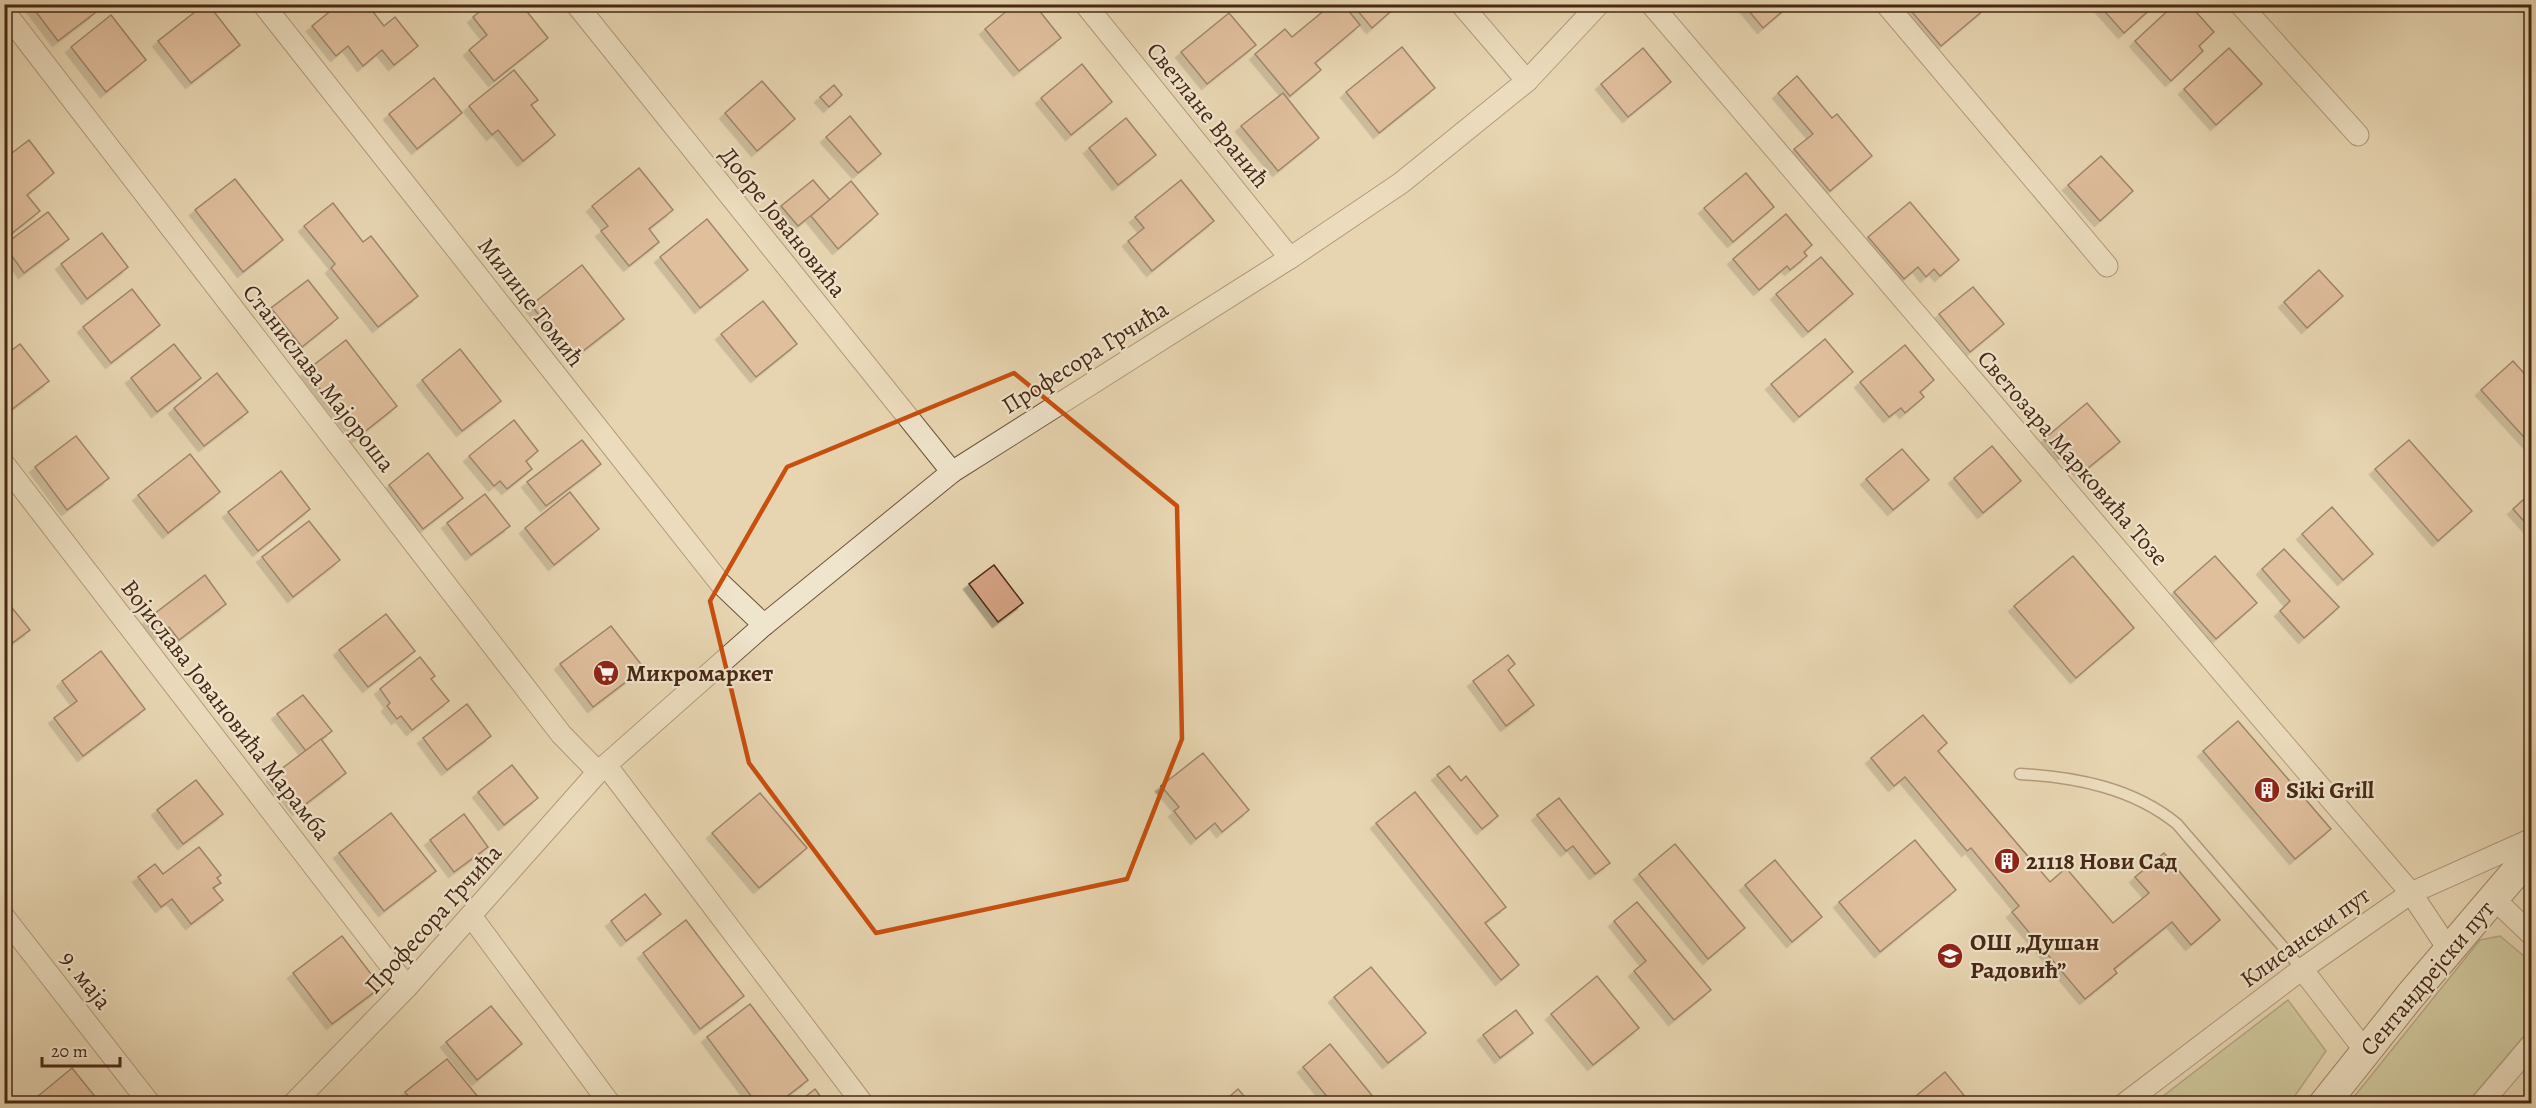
<svg xmlns="http://www.w3.org/2000/svg" width="2536" height="1108" viewBox="0 0 2536 1108" font-family="Alegreya,serif">
  <style>
    .green { fill: #b6bd8b; stroke: #7f7250; stroke-width: 1.5 }
    .building { fill: #d7a486; stroke: #482814; stroke-width: 1.5; filter: url(#shadow) }
    .lines { fill: none; stroke-linecap: round; stroke-linejoin: round }
    .service-casing { stroke: #70533b; stroke-width: 13 }
    .minor-casing { stroke: #70533b; stroke-width: 23 }
    .secondary-casing { stroke: #482814; stroke-width: 32 }
    .service { stroke: #efe4cc; stroke-width: 10 }
    .minor { stroke: #efe4cc; stroke-width: 21 }
    .secondary { stroke: #efe4cc; stroke-width: 30 }
    .marked { fill: none; stroke: #c84f0e; stroke-width: 4.5; stroke-linejoin: round }
    .labels { text-anchor: middle; dominant-baseline: central; stroke-width: 4.5; stroke-linejoin: round; paint-order: stroke }
    .street-label { font-size: 24px; fill: #482814; stroke: #efe4cc }
    .poi-label { font-size: 24px; font-weight: bold; fill: #482814; stroke: #efe4cc; text-anchor: start }
  </style>
  <defs>
    <filter id="shadow"><feDropShadow dx="-5.5" dy="5.5" stdDeviation="0" flood-color="#0004"/></filter>
  </defs>
  <rect width="100%" height="100%" fill="#e7d5b1"/>
  <filter id="stains"><feTurbulence type="fractalNoise" baseFrequency=".00333" numOctaves="4"/><feColorMatrix values="0 0 0 0 .2 0 0 0 0 .09 0 0 0 0 .02 0 0 0 .5 -.17"/></filter>
  <radialGradient id="worn" r=".72"><stop offset=".6" stop-color="#630" stop-opacity="0"/><stop offset="1" stop-color="#630" stop-opacity=".3"/></radialGradient>
  <!-- green -->
  <g class="green">
    <path d="M2500,936l31,26v66l-64,75h-118l131,-163z"/>
    <path d="M2288,1000l38,51 -36,52h-136z"/>
  </g>
  <!-- building -->
  <g class="building">
    <path d="M30,4h60l6,8 -38,29z"/>
    <path d="M205,4h3l32,41 -49,38 -33,-42z"/>
    <path d="M339,4h28l17,22 11,-9 23,29 -24,19 -12,-15 -19,16 -15,-20 -12,10 -24,-30z"/>
    <path d="M489,4h32l27,34 -54,43 -25,-31 18,-15 -14,-18z"/>
    <path d="M1015,4h19l27,34 -42,33 -34,-42z"/>
    <path d="M1332,4h11l17,21 -45,38 6,7 -31,26 -35,-42 30,-25 7,8z"/>
    <path d="M1352,4h47l-27,24z"/>
    <path d="M1743,4h48l-28,24z"/>
    <path d="M1908,4h73l4,5 -44,37 -34,-40z"/>
    <path d="M2098,4h58l-32,29z"/>
    <path d="M2175,4h14l25,28 -15,14 4,5 -32,30 -36,-40z"/>
    <path d="M1229,13l27,32 -49,39 -26,-32z"/>
    <path d="M111,15l35,45 -40,32 -35,-45z"/>
    <path d="M1402,47l33,41 -56,45 -33,-41z"/>
    <path d="M1643,48l28,34 -43,35 -27,-33z"/>
    <path d="M2229,48l33,36 -46,41 -32,-36z"/>
    <path d="M1082,64l30,38 -41,33 -30,-37z"/>
    <path d="M514,70l24,30 -7,5 24,30 -32,26 -25,-31 -6,5 -23,-29z"/>
    <path d="M1797,76l35,42 5,-4 35,42 -42,35 -36,-42 19,-15 -35,-41z"/>
    <path d="M434,78l28,35 -45,36 -28,-35z"/>
    <path d="M762,81l33,38 -38,32 -32,-38z"/>
    <path d="M834,85l8,10 -13,12 -9,-10z"/>
    <path d="M1283,93l36,45 -41,33 -37,-45z"/>
    <path d="M850,116l31,38 -23,19 -32,-36z"/>
    <path d="M1126,118l30,37 -38,30 -29,-37z"/>
    <path d="M29,140l25,33 -27,22 13,16 -29,23 -7,-9v-66z"/>
    <path d="M2101,156l32,35 -33,30 -32,-36z"/>
    <path d="M639,168l34,42 -24,19 10,13 -30,24 -28,-35 7,-5 -16,-20z"/>
    <path d="M1746,173l28,34 -41,35 -29,-34z"/>
    <path d="M235,179l48,61 -40,32 -48,-62z"/>
    <path d="M813,180l17,20 -32,26 -17,-20z"/>
    <path d="M1181,180l33,41 -62,50 -24,-30 16,-13 -9,-11z"/>
    <path d="M851,181l27,33 -40,35 -27,-33z"/>
    <path d="M1910,202l49,58 -19,16 -6,-7 -8,8 -8,-10 -14,12 -36,-42z"/>
    <path d="M333,203l30,39 8,-6 47,60 -40,31 -47,-59 4,-4 -31,-38z"/>
    <path d="M48,212l21,27 -45,34 -20,-28z"/>
    <path d="M1786,214l26,31 -8,7 3,4 -17,14 -3,-4 -28,24 -26,-31z"/>
    <path d="M707,219l41,51 -48,38 -40,-51z"/>
    <path d="M102,233l26,34 -41,32 -26,-35z"/>
    <path d="M1821,257l32,37 -45,38 -32,-38z"/>
    <path d="M582,265l42,54 -50,39 -43,-53z"/>
    <path d="M2319,270l24,26 -36,32 -23,-26z"/>
    <path d="M308,280l30,38 -36,29 -31,-39z"/>
    <path d="M1973,287l31,37 -34,28 -31,-38z"/>
    <path d="M132,289l28,36 -49,38 -28,-36z"/>
    <path d="M763,301l34,43 -41,33 -35,-43z"/>
    <path d="M1825,339l28,33 -54,45 -28,-33z"/>
    <path d="M346,340l51,66 -39,31 -52,-66z"/>
    <path d="M20,344l29,37 -42,32 -3,-3v-54z"/>
    <path d="M174,344l27,34 -44,34 -26,-34z"/>
    <path d="M1905,345l29,35 -14,12 4,5 -19,16 -4,-5 -12,9 -29,-35z"/>
    <path d="M460,349l41,52 -39,30 -40,-51z"/>
    <path d="M2513,361l19,21v64l-51,-56z"/>
    <path d="M217,373l31,39 -44,34 -30,-38z"/>
    <path d="M2087,403l33,39 -38,31 -17,-21 -6,6 -15,-19z"/>
    <path d="M514,420l24,31 -12,10 6,8 -25,20 -7,-8 -6,5 -25,-30z"/>
    <path d="M76,436l33,42 -42,32 -32,-43z"/>
    <path d="M582,440l19,24 -55,42 -19,-24z"/>
    <path d="M2409,440l63,71 -34,30 -63,-72z"/>
    <path d="M1992,446l29,35 -38,32 -29,-35z"/>
    <path d="M1902,449l27,31 -36,30 -27,-31z"/>
    <path d="M428,453l35,45 -40,31 -34,-44z"/>
    <path d="M190,454l30,38 -52,41 -30,-38z"/>
    <path d="M281,471l29,38 -52,42 -30,-39z"/>
    <path d="M570,492l29,37 -45,36 -29,-37z"/>
    <path d="M2532,492v38l-19,-21z"/>
    <path d="M485,494l25,32 -39,29 -24,-32z"/>
    <path d="M2332,507l41,47 -30,26 -41,-46z"/>
    <path d="M309,521l31,39 -47,37 -31,-40z"/>
    <path d="M2284,549l55,58 -35,31 -24,-27 10,-10 -28,-32z"/>
    <path d="M2073,556l61,72 -58,50 -62,-72z"/>
    <path d="M2215,556l42,47 -41,36 -42,-47z"/>
    <path d="M994,565l29,38 -25,19 -29,-38z"/>
    <path d="M205,575l21,29 -47,36 -10,-13 -12,9 -12,-15z"/>
    <path d="M4,598l26,32 -26,19z"/>
    <path d="M386,614l29,37 -47,36 -29,-37z"/>
    <path d="M611,626l33,42 -51,39 -33,-43z"/>
    <path d="M101,651l44,58 -62,47 -29,-38 23,-17 -15,-20z"/>
    <path d="M1508,655l7,9 -7,6 26,35 -28,21 -33,-45z"/>
    <path d="M420,657l15,19 -4,3 18,22 -37,29 -11,-14 -4,3 -10,-13 3,-3 -10,-14z"/>
    <path d="M303,695l29,36 -26,20 -29,-37z"/>
    <path d="M467,704l24,32 -44,34 -24,-32z"/>
    <path d="M1923,715l24,28 -9,8 112,131 16,-14 47,55 36,-30 -14,-16 29,-24 56,67 -29,25 -19,-23 -58,47 3,4 -32,26 -73,-87 7,-6 -48,-58 -4,3 -62,-74 -11,9 -23,-28z"/>
    <path d="M2238,721l93,108 -36,30 -92,-108z"/>
    <path d="M321,739l25,34 -48,37 -26,-34z"/>
    <path d="M1203,753l46,57 -27,22 -7,-9 -19,16 -22,-28 5,-4 -18,-21z"/>
    <path d="M512,765l26,33 -34,27 -26,-33z"/>
    <path d="M1449,766l12,15 5,-5 32,40 -16,13 -45,-54z"/>
    <path d="M196,780l27,34 -40,30 -26,-34z"/>
    <path d="M1415,792l91,115 -21,16 34,42 -18,15 -125,-157z"/>
    <path d="M760,793l47,55 -48,40 -47,-55z"/>
    <path d="M1559,798l51,65 -15,11 -22,-28 -7,5 -29,-36z"/>
    <path d="M391,813l45,58 -52,40 -45,-58z"/>
    <path d="M464,814l24,33 -34,25 -24,-32z"/>
    <path d="M1915,840l41,50 -76,62 -41,-50z"/>
    <path d="M1675,844l70,84 -37,31 -69,-85z"/>
    <path d="M199,847l22,28 -4,3 4,5 -8,5 10,12 -32,24 -19,-25 -11,8 -23,-30 17,-13 8,10z"/>
    <path d="M1775,860l47,57 -30,25 -47,-57z"/>
    <path d="M645,894l16,20 -35,27 -15,-20z"/>
    <path d="M1637,902l74,88 -37,30 -40,-49 12,-10 -32,-40z"/>
    <path d="M686,920l58,76 -44,33 -57,-76z"/>
    <path d="M342,936l39,51 -49,37 -39,-51z"/>
    <path d="M1371,967l55,66 -38,30 -54,-66z"/>
    <path d="M1597,976l42,52 -46,37 -42,-51z"/>
    <path d="M750,1004l58,76 -31,24h-20l-50,-67z"/>
    <path d="M491,1006l31,38 -45,36 -31,-38z"/>
    <path d="M1516,1010l17,23 -33,25 -17,-23z"/>
    <path d="M1330,1044l49,60h-46l-30,-37z"/>
    <path d="M447,1059l31,38 -8,7h-56l-9,-12z"/>
    <path d="M72,1068l29,36h-68l-2,-2z"/>
    <path d="M1945,1072l26,32h-57l-3,-4z"/>
    <path d="M815,1089l11,15h-30z"/>
    <path d="M1238,1089l13,15h-30z"/>
  </g>
  <g class="lines">
    <!-- service casing -->
    <g class="service-casing">
      <path id="service" d="M2020,774c56,3 113,14 157,50l125,145"/>
    </g>
    <!-- minor casing -->
    <g class="minor-casing">
      <g id="minor">
        <path d="M263,4l457,579 44,42"/>
        <path d="M576,4l376,468"/>
        <path d="M1085,4l205,254"/>
        <path d="M1461,4l66,77"/>
        <path d="M1651,4l760,889 38,57"/>
        <path d="M1886,4l221,262"/>
        <path d="M2240,4l118,131"/>
        <path d="M4,11l557,723 37,38"/>
        <path d="M4,464l403,523"/>
        <path d="M606,765l257,339"/>
        <path d="M2493,898l39,37"/>
        <path d="M471,916l139,188"/>
        <path d="M4,917l146,187"/>
        <path d="M2302,969l64,83"/>
        <path d="M293,1104l114,-117 191,-215 166,-147 188,-153 338,-214 111,-75 126,-102 72,-77"/>
        <path d="M2124,1104l178,-135 109,-76 121,-54"/>
        <path d="M2481,1104l51,-60"/>
      </g>
    </g>
    <!-- secondary casing -->
    <g class="secondary-casing">
      <path id="secondary" d="M2324,1104l86,-108 122,-143"/>
    </g>
    <!-- service -->
    <use href="#service" class="service"/>
    <!-- minor -->
    <use href="#minor" class="minor"/>
    <!-- secondary -->
    <use href="#secondary" class="secondary"/>
  </g>
  <!-- marked area -->
  <path d="M0 0H2536V1108H0ZM1014,373l163,133 5,233 -55,140 -251,54 -127,-170 -39,-162 77,-134z" fill="#e7d5b1" fill-opacity=".55" fill-rule="evenodd"/>
  <path class="marked" d="M1014,373l163,133 5,233 -55,140 -251,54 -127,-170 -39,-162 77,-134z"/>
  <!-- icons -->
  <defs>
    <g id="supermarket-disc" transform="scale(1.35)"><circle r="9.5" fill="#8f2418" stroke="#efe4cc"/><path d="M-6-5.5h2.5l.6 2H6L4.5 2H-2.5L-4.4-4H-6ZM-1.5 3.2a1.3 1.3 0 1 0 .1 0ZM3 3.2a1.3 1.3 0 1 0 .1 0Z" fill="#fff"/></g>
    <g id="building-disc" transform="scale(1.35)"><circle r="9.5" fill="#8f2418" stroke="#efe4cc"/><path d="M-4-6H4V6H1V3H-1V6H-4ZM-2.5-4.3h1.7v1.8h-1.7ZM.8-4.3h1.7v1.8H.8ZM-2.5-1h1.7V.8h-1.7ZM.8-1h1.7V.8H.8Z" fill="#fff"/></g>
    <g id="school-disc" transform="scale(1.35)"><circle r="9.5" fill="#8f2418" stroke="#efe4cc"/><path d="M0-5L7-2L0 1L-7-2ZM-4 1L0 2.5L4 1V4Q0 6-4 4Z" fill="#fff"/></g>
  </defs>
  <g fill-rule="evenodd">
    <use href="#supermarket-disc" x="606" y="673"/>
    <use href="#building-disc" x="2267" y="790"/>
    <use href="#building-disc" x="2007" y="861"/>
    <use href="#school-disc" x="1950" y="956"/>
  </g>
  <g class="labels">
    <!-- street labels -->
    <g class="street-label">
      <text transform="translate(1208 115) rotate(51)">Светлане Вранић</text>
      <text transform="translate(783 222) rotate(51)">Добре Јовановића</text>
      <text transform="translate(531 302) rotate(52)">Милице Томић</text>
      <text transform="translate(1085 357) rotate(-32)">Професора Грчића</text>
      <text transform="translate(319 378) rotate(52)">Станислава Мајороша</text>
      <text transform="translate(2073 458) rotate(49)">Светозара Марковића Тозе</text>
      <text transform="translate(226 710) rotate(52)">Војислава Јовановића Марамба</text>
      <text transform="translate(433 919) rotate(-48)">Професора Грчића</text>
      <text transform="translate(2305 937) rotate(-36)">Клисански пут</text>
      <text transform="translate(2427 978) rotate(-50)">Сентандрејски пут</text>
      <text transform="translate(86 980) rotate(52)">9. маја</text>
    </g>
    <!-- poi labels -->
    <g class="poi-label">
      <text x="626" y="673">Микромаркет</text>
      <text x="2286" y="790">Siki Grill</text>
      <text x="2026" y="861">21118 Нови Сад</text>
      <text x="1970" y="942">ОШ „Душан<tspan x="1970" dy="28">Радовић”</tspan></text>
    </g>
  </g>
  <!-- margin -->
  <rect width="2536" height="1108" fill="none" stroke="#e7d5b1" stroke-width="24"/>
  <rect x="6" y="6" width="2524" height="1096" fill="none" stroke="#482814" stroke-width="3"/>
  <rect x="12" y="12" width="2512" height="1084" fill="none" stroke="#482814" stroke-width="1.5"/>
  <!-- scale -->
  <path d="M42 1057v9h78v-9" fill="none" stroke="#482814" stroke-width="3"/>
  <text x="51" y="1057" font-size="18" fill="#482814" stroke="#efe4cc" stroke-width="4.5" paint-order="stroke">20 m</text>
  <rect width="100%" height="100%" filter="url(#stains)"/>
  <rect width="100%" height="100%" fill="url(#worn)"/>
</svg>
